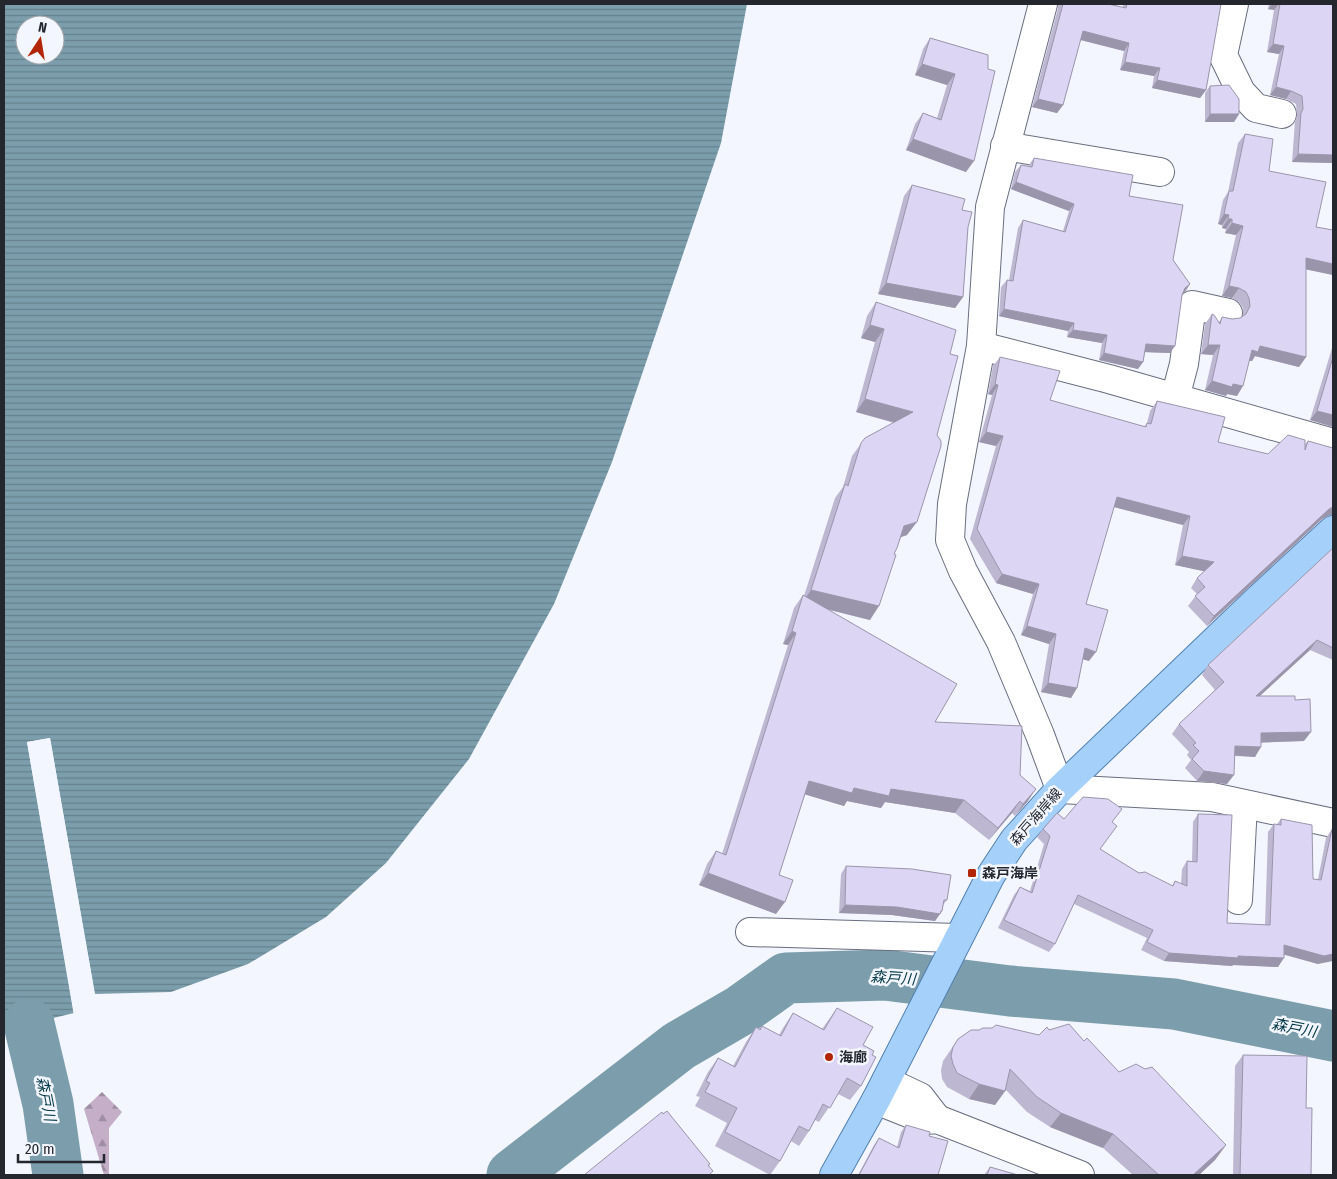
<svg xmlns="http://www.w3.org/2000/svg" width="1337" height="1179" viewBox="0 0 1337 1179" font-family="'Fira Sans Condensed','Noto Sans JP',sans-serif">
  <style>
    .forest { fill: url(#forest-firs) }
    .water { fill: url(#water-rules); fill-rule: evenodd }
    .pier { fill: #f3f6fe }
    .lines { fill: none; stroke-linecap: round; stroke-linejoin: round }
    .river { stroke: #7c9eac; stroke-width: 51 }
    .minor-casing { stroke: #696d7f; stroke-width: 30 }
    .major-casing { stroke: #5180b0; stroke-width: 30 }
    .minor { stroke: #fff; stroke-width: 28 }
    .major { stroke: #a5d0fa; stroke-width: 28 }
    .wall { fill: #beb7d2 }
    .shaded-wall { fill: #9b95ab }
    .building { fill: #ddd5f4; stroke: #9b95ab }
    .poi-dot { fill: #b22607; stroke: #f3f6fe; stroke-width: 2 }
    .labels { text-anchor: middle; dominant-baseline: central; stroke-width: 5; stroke-linejoin: round; paint-order: stroke }
    .street-label { font-size: 14px; fill: #25272f; stroke: #f3f6fe }
    .poi-label { font-size: 14px; font-weight: bold; fill: #25272f; stroke: #f3f6fe; text-anchor: start }
    .water-label { font-size: 15px; font-style: italic; fill: #023747; stroke: #f3f6fe }
  </style>
  <defs>
    <pattern id="forest-firs" width="22" height="20" patternUnits="userSpaceOnUse" patternTransform="scale(1.25)"><rect width="22" height="20" fill="#c4aec8"/><path d="M5 1l3.5 6h-7zM16 11l3.5 6h-7z" fill="#9f8ea3"/></pattern>
    <pattern id="water-rules" width="6" height="5" patternUnits="userSpaceOnUse" patternTransform="scale(1.25)"><rect width="6" height="5" fill="#7c9eac"/><path d="M0 2.5h6" fill="none" stroke="#65818c"/></pattern>
  </defs>
  <rect width="100%" height="100%" fill="#f3f6fe"/>
  <!-- forest -->
  <path class="forest" d="M102,1092l20,20 -13,16v47h-5l-20,-66z"/>
  <!-- water -->
  <path class="water" d="M4,4h743l-26,139 -109,319 -58,142 -85,155 -83,104 -60,54 -78,47 -77,28 -76,2 -45,-256 -23,4 47,271 -70,17zM25,25h30v30h-30z"/>
  <!-- pier -->
  <path class="pier" d="M50,738l45,258 -3,-2 -44,-253 -18,3 46,269 -2,3 -47,-274z"/>
  <g class="lines">
    <!-- river -->
    <g class="river">
      <path d="M29,1024l19,80 10,71"/>
      <path d="M512,1175l167,-129 62,-36 45,-32 99,-3 125,16 164,13 159,32"/>
    </g>
    <!-- minor casing -->
    <g class="minor-casing">
      <g id="minor">
        <path d="M1043,4l-53,203 -9,139 -29,158 -2,36 13,31 38,71 39,93 20,54 152,8 121,26"/>
        <path d="M1234,4l-11,51 18,37 15,16 26,6"/>
        <path d="M1005,146l155,26"/>
        <path d="M981,346l128,33 224,64"/>
        <path d="M1175,398l9,-34 8,-59 36,8"/>
        <path d="M1238,900l5,-96"/>
        <path d="M750,932l208,6"/>
        <path d="M886,1081l34,16 17,22"/>
        <path d="M876,1100l50,20 11,-1 143,56"/>
      </g>
    </g>
    <!-- major casing -->
    <g class="major-casing">
      <path id="major" d="M834,1175l42,-75 115,-225 23,-35 46,-51 196,-188 77,-71"/>
    </g>
    <!-- minor -->
    <use href="#minor" class="minor"/>
    <!-- major -->
    <use href="#major" class="major"/>
  </g>
  <!-- wall -->
  <g class="wall">
    <path d="M1058,4h50l15,3v-3h98l-15,86 -6,8 -48,-10 2,-12 -34,-6 4,-19 -44,-11 -17,65 -6,8 -25,-6 26,-99z"/>
    <path d="M1269,4h64v159l-41,-1 3,-41 2,-4 -1,-13 -10,-5 -16,-4 9,-41 -12,-2 7,-42 -6,-1z"/>
    <path d="M930,38l58,17 -22,117 -60,-22 9,-26 8,-11 14,5 10,-33 -32,-10 8,-26z"/>
    <path d="M1210,86l29,28 -5,8h-29v-29z"/>
    <path d="M1245,134l24,37 47,56 17,3v45l-27,-6v88l-7,10 -44,-11 -3,5h-3l-12,35 -10,-2 -1,2 -21,-6 8,-35 -12,-1 4,-30 7,-10 7,8 3,-5 10,2 8,-1 3,-2v-8l-4,-6 -7,-4 -10,-2 14,-61 -11,-2 1,-4 -4,-1v-3l-4,-1 5,-24 5,-8 10,-49z"/>
    <path d="M1034,158l95,38 61,88 -8,11 -12,58 -25,-1 -2,10 -5,7 -39,-9 3,-17 -35,-6 1,-6 -69,-15 2,-29 6,-7h2l9,-52 5,-8 40,11 6,-20 -58,-22 4,-17 6,-7 7,1z"/>
    <path d="M912,185l56,42 -5,70 -8,11 -77,-14 26,-98z"/>
    <path d="M876,302l74,52 -43,181 -6,2 -7,17 -24,66 -44,-11 109,113 85,53 8,26 -13,15 -3,-3 -23,27 -34,-27 -70,-11 -4,6 -34,-7 -3,5 -39,-12 -26,81 -3,39 -77,-29 8,-21 9,-13 6,3 66,-209 -5,-1 11,-36 9,-13 1,1 31,-98 8,-11 9,-31 13,-18 29,-15 -38,-11 19,-70 -14,-4 6,-22z"/>
    <path d="M1333,345v82l-23,-7z"/>
    <path d="M1000,357l50,43 94,27 3,-4 3,-12 7,-10 61,41 50,12 37,-10 3,-3 22,74 -8,4 -115,107 -19,-20 9,-12 -6,-6 6,-10 8,-7 -30,-6 8,-40 -69,-18 -28,97 3,57 -6,-2 -6,29 -6,10 -30,-6 8,-48 -28,-9 12,-41 -37,-11 -26,-44 26,-93 -17,-4 13,-47 -4,-1 5,-28z"/>
    <path d="M1333,548v112l-23,-10 -51,46 36,4 9,41 -43,1 -6,15 -20,-1 -8,28 -30,-3 -12,-13 6,-8 -4,-5 2,-3 -17,-18 7,-10 36,-34 -13,-15 6,-10z"/>
    <path d="M1198,814l29,109 38,2 3,-93 6,-8h3l4,-5 32,60h5l8,-41 6,-9 -14,135 -34,-10 -6,13 -45,-2 -1,1 -68,-5 -23,-11 6,-12 -73,-34 -19,40 -6,8 -51,-24 16,-33 6,-8 10,4 14,-47 -7,-7 6,-8 21,-10 36,30 39,24 33,13 3,-5 6,3 1,-15 5,-8h5l1,-39z"/>
    <path d="M846,866l101,34 -4,5 -1,6 -7,10 -43,-6 -53,-2 2,-39z"/>
    <path d="M837,1008l26,37 9,10 -11,31 -11,14 -12,-6 -19,28 -4,-2 -6,11 -10,15 -8,-5 -11,20 -10,14 -55,-29 12,-23 -32,-17 5,-9 -4,-1 12,-24 10,-14 15,8 13,-24 10,-15 3,2 3,-3 17,9 4,-7 10,-15 29,16z"/>
    <path d="M1049,1030l35,11 35,31 107,73 -11,15 -16,15h-66l-30,-27 -53,-21 -23,-15 -21,-22 -11,15 -26,-6 -22,-12 -5,-8 -1,-9 2,-9 15,-22 81,-4z"/>
    <path d="M1243,1055l63,53 5,67h-78l2,-109z"/>
    <path d="M906,1125l23,11 9,39h-80l16,-30 5,-7 18,9 4,-15z"/>
    <path d="M990,1167l28,8h-34z"/>
  </g>
  <!-- shaded-wall -->
  <g class="shaded-wall">
    <path d="M1272,4h7l-5,6 -6,-1z"/>
    <path d="M1083,31l46,12 -5,8 -47,-12z"/>
    <path d="M1273,44l11,2 -5,8 -12,-2z"/>
    <path d="M1125,62l35,6 -6,8 -34,-6z"/>
    <path d="M922,64l33,10 -8,11 -32,-10z"/>
    <path d="M1157,80l49,10 -6,8 -48,-10z"/>
    <path d="M1276,87l15,4 -5,8 -16,-4z"/>
    <path d="M1038,99l25,6 -6,8 -25,-6z"/>
    <path d="M1210,114h29l-5,8h-29z"/>
    <path d="M913,139l61,22 -8,11 -60,-22z"/>
    <path d="M1298,154l35,1v8l-41,-1z"/>
    <path d="M1016,182l58,22 -5,7 -58,-22z"/>
    <path d="M1224,214l5,1 -7,10 -4,-1z"/>
    <path d="M1228,219h4l-6,10 -4,-1z"/>
    <path d="M1232,223l11,3 -7,9 -11,-2z"/>
    <path d="M1306,258l27,6v11l-34,-7z"/>
    <path d="M886,283l77,14 -8,11 -77,-14z"/>
    <path d="M1190,284l-5,8 -5,4 5,-8z"/>
    <path d="M1229,286l10,2 -7,10 -10,-2z"/>
    <path d="M1004,309l70,14 -6,8 -69,-15z"/>
    <path d="M870,325l14,4 -9,13 -14,-4z"/>
    <path d="M1073,330l34,5 -5,8 -35,-6z"/>
    <path d="M1146,344l29,2 -5,7 -29,-1z"/>
    <path d="M1208,345h12l-7,10 -12,-1z"/>
    <path d="M1260,346l46,11 -7,10 -44,-11 -3,5 -7,-1 7,-10z"/>
    <path d="M1104,353l39,9 -5,7 -39,-9z"/>
    <path d="M1212,381l21,3 10,2 -6,10 -10,-2 -1,2 -21,-6z"/>
    <path d="M995,384l3,1 -6,10 -4,-1z"/>
    <path d="M865,399l48,13 -9,13 -48,-13z"/>
    <path d="M1317,411l16,4v12l-23,-7z"/>
    <path d="M986,432l17,4 -7,10 -17,-4z"/>
    <path d="M1117,497l73,19 -7,9 -73,-19z"/>
    <path d="M1333,507v8h-3l-8,4 -115,107 7,-10 115,-107z"/>
    <path d="M917,522l-10,13 -12,4 9,-13z"/>
    <path d="M1182,556l32,6 -7,10 -32,-7z"/>
    <path d="M1002,574l37,10 -6,10 -37,-11z"/>
    <path d="M811,590l68,16 -9,14 -68,-17z"/>
    <path d="M1027,626l29,8 -7,10 -28,-9z"/>
    <path d="M792,631l4,2 -8,12 -5,-1z"/>
    <path d="M1317,640l-7,10 -61,56 7,-10z"/>
    <path d="M1085,648l11,4 -7,9 -11,-3z"/>
    <path d="M1048,683l29,5 -6,10 -30,-6z"/>
    <path d="M1311,732l-7,9 -50,2 7,-10z"/>
    <path d="M1235,746l26,1 -6,10 -26,-2z"/>
    <path d="M1204,771l30,4 -7,9 -30,-3z"/>
    <path d="M809,781l45,7 37,1 73,11 -9,13 -70,-11 -4,6 -34,-7 -3,5 -44,-13z"/>
    <path d="M1036,789l-8,12 -13,15 8,-12z"/>
    <path d="M1020,801l-8,12 -23,27 9,-12z"/>
    <path d="M708,873l77,29 -9,12 -77,-29z"/>
    <path d="M845,905l52,2 45,4 -7,10 -43,-6 -53,-2z"/>
    <path d="M1284,945l49,9v7l-15,3 -40,-11z"/>
    <path d="M1169,953l115,5 -6,9 -45,-2 -1,1 -68,-5z"/>
    <path d="M979,1084l26,7 -10,14 -26,-6z"/>
    <path d="M1061,1113l52,21 -10,14 -53,-21z"/>
    <path d="M1226,1145l-11,15 -16,15h-6z"/>
  </g>
  <!-- building -->
  <g class="building">
    <path d="M1063,4h45l18,4 1,-4h94l-15,86 -49,-10 3,-12 -35,-6 4,-19 -46,-12 -20,74 -25,-6z"/>
    <path d="M1280,4h53v151l-35,-1 3,-41 2,-4 -1,-13 -11,-5 -15,-4 8,-41 -11,-2z"/>
    <path d="M930,38l58,17v14l7,2 -21,90 -61,-22 10,-26 18,7 14,-46 -33,-10z"/>
    <path d="M1229,85l10,14v15h-29v-28z"/>
    <path d="M1245,134l28,5 -4,32 57,11 -10,45 17,3v34l-27,-6v99l-46,-11 -2,6 -6,-2 -9,36 -10,-2 -1,3 -20,-6 8,-36h-12l4,-31 2,1 6,9 2,-7 10,2 8,-1 6,-4 4,-8 -1,-8 -3,-6 -7,-4 -10,-2 14,-60 -11,-3v-4h-4l1,-4 -5,-1 5,-23h4z"/>
    <path d="M1034,158l99,17 -4,21 54,9 -10,55 17,24 -5,4 -3,7 -7,51 -29,-2 -3,18 -39,-9 3,-18 -34,-5 1,-7 -70,-14 3,-29 6,1 10,-61 42,12 9,-28 -58,-22 5,-17 11,2z"/>
    <path d="M912,185l53,14 -3,11 10,2 -4,15 -5,70 -77,-14z"/>
    <path d="M876,302l80,28 -6,24 8,2 -21,79 4,6v5l-24,76 -13,4 -7,22 -3,6 2,1 -17,51 -68,-16 34,-106 3,2 13,-43 4,-5 48,-26 -48,-13 19,-70 -14,-4z"/>
    <path d="M1000,357l60,14 -10,29 96,27 1,-4 4,1 6,-23 68,16 -7,25 50,12 20,-19 17,5v10l3,-9 25,7v59l-4,2 -115,107 -19,-20 10,-9 -8,-9 17,-16 -32,-6 8,-40 -73,-19 -31,107 22,6 -12,42 -11,-4 -8,40 -29,-5 8,-49 -29,-8 12,-42 -37,-10 -25,-45 26,-93 -17,-4 12,-47 -3,-1z"/>
    <path d="M1333,357v58l-16,-4z"/>
    <path d="M1333,548v100l-16,-8 -61,56h39v4l15,-1 1,33 -50,1v14l-26,-1 -1,29 -30,-4 -12,-12 7,-8 -6,-6 3,-2 -17,-19 45,-42 -16,-17z"/>
    <path d="M803,595l154,89 -22,38 87,4 -2,49 16,14 -13,15 -3,-3 -22,27 -34,-28 -73,-11 -2,7 -35,-8 -2,5 -43,-12 -30,94 14,5 -8,22 -77,-29 8,-22 10,4 70,-222 -4,-2z"/>
    <path d="M1083,797l25,2 14,10 -10,13 5,4 -17,23 39,24 6,-1 28,14 2,-5 12,5v-25l10,1 1,-48 34,1 -5,108 43,2 4,-101 7,1v-6l31,6 1,54 8,1 11,-51 1,1v124l-9,2 -40,-11v13l-46,-2v2l-69,-5 -22,-11 6,-12 -75,-35 -23,49 -51,-24 16,-33 12,6 18,-57 -7,-7 14,-16 7,6z"/>
    <path d="M846,866l66,3 39,6 -4,25h-3l-2,11h-1l-1,3 -43,-7 -52,-2z"/>
    <path d="M837,1008l36,19 -10,18 11,6 -2,4 4,2 -15,29 -14,-8 -17,30 -7,-4 -14,27 -10,-5 -19,35 -55,-29 12,-24 -32,-16 5,-9 -4,-2 12,-23 17,9 21,-40 4,3 2,-4 19,10 12,-23 31,17z"/>
    <path d="M1069,1024l15,17 3,-3 32,34 17,-8 9,5 7,-2 74,78 -33,30h-34l-46,-41 -52,-21 -24,-16 -27,-28 -5,22 -26,-7 -22,-11 -4,-9 -2,-8 2,-9 5,-8 13,-9h8l4,-2h9l4,-3 43,10 8,-8 2,3z"/>
    <path d="M1243,1055l64,1 -1,52h6l-1,67h-71z"/>
    <path d="M667,1111l43,53 -2,1 5,6 -4,4h-125l78,-63 1,2z"/>
    <path d="M906,1125l24,7 -1,4 19,5 -10,34h-79l20,-37 20,10z"/>
    <path d="M990,1167l28,8h-31z"/>
  </g>
  <!-- markers -->
  <g class="poi-dot">
    <rect x="967" y="868" width="10" height="10" rx="2.5"/>
    <circle cx="829" cy="1057" r="5"/>
  </g>
  <g class="labels">
    <!-- street labels -->
    <g class="street-label">
      <text transform="translate(1036 817) rotate(-49)">森戸海岸線</text>
    </g>
    <!-- poi labels -->
    <g class="poi-label">
      <text x="982" y="873">森戸海岸</text>
      <text x="839" y="1057">海廊</text>
    </g>
    <!-- water labels -->
    <g class="water-label">
      <text transform="translate(893 978) rotate(4)">森戸川</text>
      <text transform="translate(1294 1028) rotate(11)">森戸川</text>
      <text transform="translate(46 1099) rotate(79)">森戸川</text>
    </g>
  </g>
  <!-- border -->
  <rect width="1337" height="1179" fill="none" stroke="#25272f" stroke-width="10"/>
  <!-- north arrow -->
  <g transform="translate(40 40) rotate(12)"><circle r="24" fill="#f3f6fe" stroke="#a1a3ab"/>
  <path d="M0-4L9 19L0 12L-9 19Z" fill="#b22607"/>
  <text y="-8" font-size="14" font-weight="bold" text-anchor="middle" fill="#25272f">N</text>
  </g>
  <!-- scale -->
  <path d="M18 1154v8h86v-8" fill="none" stroke="#25272f" stroke-width="2.5"/>
  <text x="25" y="1154" font-size="15" fill="#25272f" stroke="#f3f6fe" stroke-width="4" paint-order="stroke">20 m</text>
</svg>
